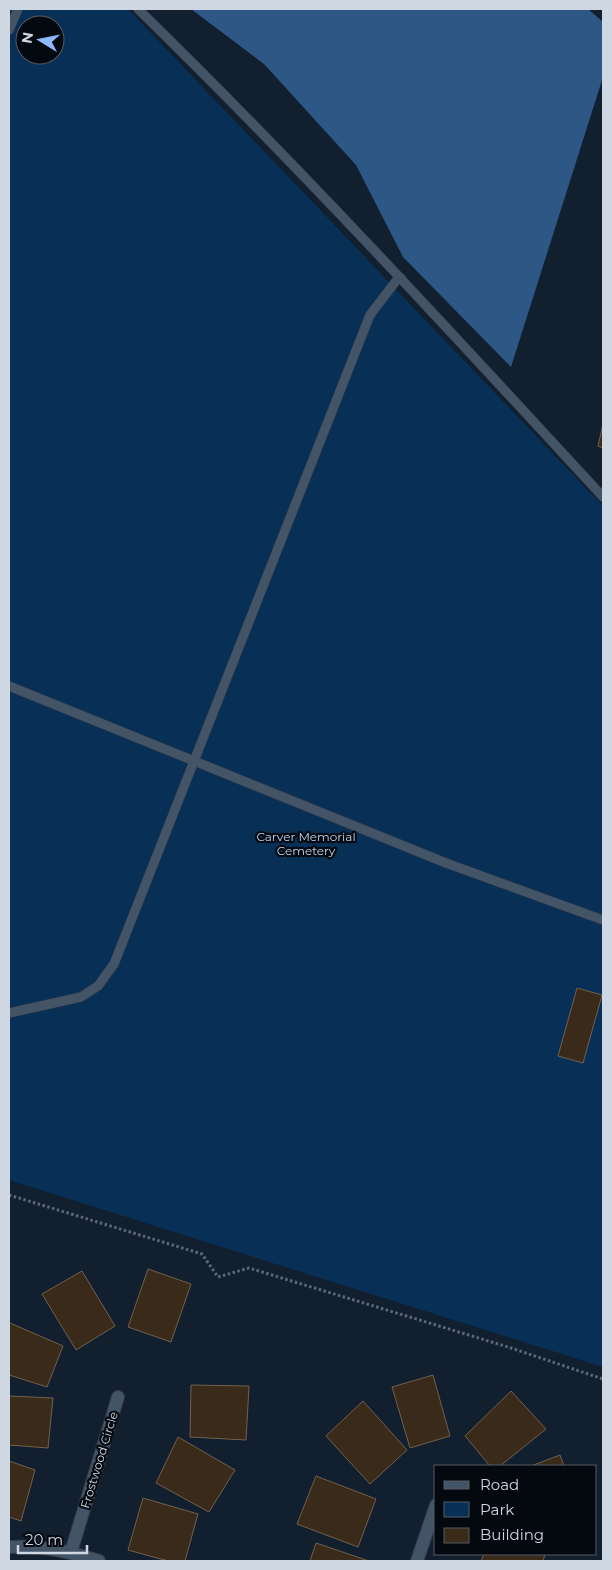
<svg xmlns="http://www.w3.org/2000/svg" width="612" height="1570" viewBox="0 0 612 1570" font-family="Montserrat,sans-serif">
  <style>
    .green { fill: #083056; fill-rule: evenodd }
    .forest { fill: #2d5785 }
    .building { fill: #3a2a19; stroke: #72604e }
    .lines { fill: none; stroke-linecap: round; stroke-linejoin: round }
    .service-casing { stroke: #323a48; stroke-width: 10 }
    .minor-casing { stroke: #323a48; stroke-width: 14 }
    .path { stroke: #5d6977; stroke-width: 3; stroke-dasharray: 2.5 2.5; stroke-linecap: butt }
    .service { stroke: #445467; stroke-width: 9 }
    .minor { stroke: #445467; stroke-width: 12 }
    .labels { text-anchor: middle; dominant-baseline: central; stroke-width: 4.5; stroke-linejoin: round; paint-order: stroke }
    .park-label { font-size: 12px; fill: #bfd7f4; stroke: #040910 }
    .street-label { font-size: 12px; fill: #ced7e2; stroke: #040910 }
  </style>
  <rect width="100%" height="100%" fill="#111f2f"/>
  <!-- green -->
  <path class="green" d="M9,9h119l475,497v861l-594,-187zM25,25h30v30h-30z"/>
  <!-- forest -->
  <path class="forest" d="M191,9h397l15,13v55l-92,290 -108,-110 -47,-92 -92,-101z"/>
  <!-- building -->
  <g class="building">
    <path d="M603,424v24l-5,-2z"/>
    <path d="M577,988l25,7 -19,68 -25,-7z"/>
    <path d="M148,1269l43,15 -20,58 -43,-15z"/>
    <path d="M82,1271l33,55 -39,24 -34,-56z"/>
    <path d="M10,1323l53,23 -16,41 -38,-12v-49z"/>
    <path d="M433,1375l17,61 -40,12 -18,-61z"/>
    <path d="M191,1385l58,1 -3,54 -56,-3z"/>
    <path d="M511,1391l35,38 -46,37h-10l-25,-30z"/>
    <path d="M9,1396l44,2 -5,50 -39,-3z"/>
    <path d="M363,1401l44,49 -37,34 -44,-48z"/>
    <path d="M178,1437l57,33 -26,42 -53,-29z"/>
    <path d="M560,1455l4,11h-33z"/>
    <path d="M9,1461l26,9 -14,51 -12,-4z"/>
    <path d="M316,1476l60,23 -18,48 -61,-23z"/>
    <path d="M143,1498l55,16 -13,47h-17l-40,-11z"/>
    <path d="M316,1543l53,18h-59z"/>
    <path d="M484,1554h61l-2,7h-62z"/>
  </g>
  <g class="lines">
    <!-- service casing -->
    <g class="service-casing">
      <g id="service">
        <path d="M138,9c161,157 313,323 465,488"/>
        <path d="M9,30l9,-21"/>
        <path d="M9,686l437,177 157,57"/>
        <path d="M9,1013l72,-16 17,-11 16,-22 256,-649 26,-34 5,-3"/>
      </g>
    </g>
    <!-- minor casing -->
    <g class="minor-casing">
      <g id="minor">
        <path d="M9,1547c31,-2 60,4 90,14"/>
        <path d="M71,1552l47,-155"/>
        <path d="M417,1561l19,-56"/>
      </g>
    </g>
    <!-- path -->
    <path class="path" d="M9,1195l193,59 16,23 31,-9 259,79 95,32"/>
    <!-- service -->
    <use href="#service" class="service"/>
    <!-- minor -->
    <use href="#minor" class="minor"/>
  </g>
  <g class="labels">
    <!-- park labels -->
    <g class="park-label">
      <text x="306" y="836">Carver Memorial<tspan x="306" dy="14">Cemetery</tspan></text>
    </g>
    <!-- street labels -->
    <g class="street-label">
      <text transform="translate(99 1460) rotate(-73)">Frostwood Circle</text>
    </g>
  </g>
  <!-- border -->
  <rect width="612" height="1570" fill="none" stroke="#ced7e2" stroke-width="20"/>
  <!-- legend -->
  <rect x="434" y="1465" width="162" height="90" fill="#040910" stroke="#555b64"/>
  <rect x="444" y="1481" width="25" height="8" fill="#445467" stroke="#555b64"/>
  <text x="480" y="1490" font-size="15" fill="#ced7e2">Road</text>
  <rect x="444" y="1502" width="25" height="15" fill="#083056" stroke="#555b64"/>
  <text x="480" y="1515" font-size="15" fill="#ced7e2">Park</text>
  <rect x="444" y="1528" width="25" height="15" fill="#3a2a19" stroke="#555b64"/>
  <text x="480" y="1540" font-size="15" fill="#ced7e2">Building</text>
  <!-- north arrow -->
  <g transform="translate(40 40) rotate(280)"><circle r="24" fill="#040910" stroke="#555b64"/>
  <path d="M0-4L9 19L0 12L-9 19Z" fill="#8db9fc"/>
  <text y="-8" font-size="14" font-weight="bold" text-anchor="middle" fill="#ced7e2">N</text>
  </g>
  <!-- scale -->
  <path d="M18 1545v8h69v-8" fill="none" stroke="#ced7e2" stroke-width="2.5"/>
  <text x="25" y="1545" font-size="15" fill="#ced7e2" stroke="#040910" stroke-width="4" paint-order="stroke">20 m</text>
</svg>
